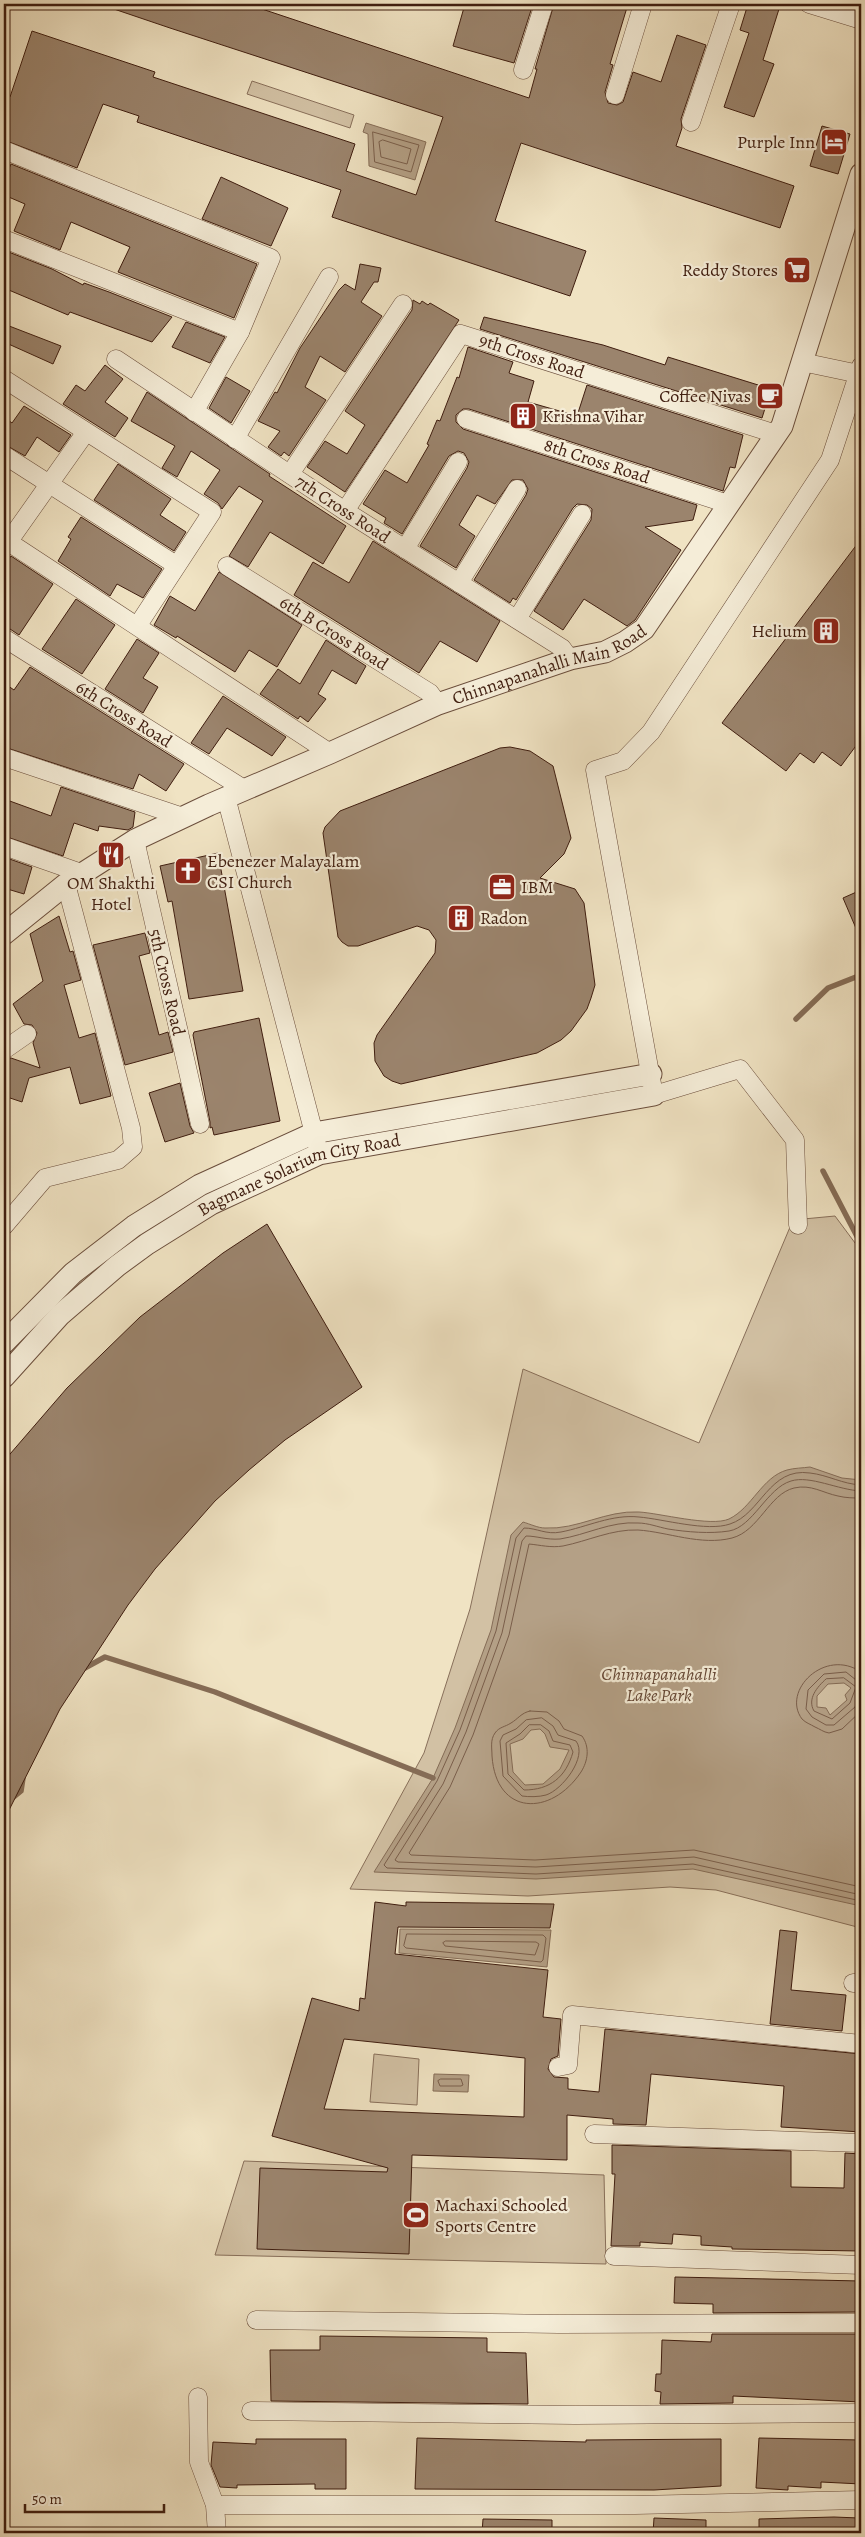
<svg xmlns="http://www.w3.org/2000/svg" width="865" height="2537" viewBox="0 0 865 2537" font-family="Alegreya,serif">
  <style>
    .green { fill: #d2c1a4; stroke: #886f5a }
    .water { fill: #b4a086; stroke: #856c56; fill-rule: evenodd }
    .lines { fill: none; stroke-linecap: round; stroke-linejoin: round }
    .shore { stroke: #7a5e4a; stroke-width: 1 }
    .stream { stroke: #856c56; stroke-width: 5.5 }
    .building { fill: #9b846d; stroke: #3f1d0f; fill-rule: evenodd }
    .minor-casing { stroke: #6b4e3c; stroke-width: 19 }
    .tertiary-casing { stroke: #6b4e3c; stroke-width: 23 }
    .minor { stroke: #f5edd8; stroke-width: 18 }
    .tertiary { stroke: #f5edd8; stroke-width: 21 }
    .labels { text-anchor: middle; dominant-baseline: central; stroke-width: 4.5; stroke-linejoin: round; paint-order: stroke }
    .poi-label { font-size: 18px; fill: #3f1d0f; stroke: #f5edd8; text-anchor: start }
    .street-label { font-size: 18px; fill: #3f1d0f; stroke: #f5edd8 }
    .park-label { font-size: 18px; font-style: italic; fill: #644634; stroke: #f5edd8 }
  </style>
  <rect width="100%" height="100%" fill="#f0e3c3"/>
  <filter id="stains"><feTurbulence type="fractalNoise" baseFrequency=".004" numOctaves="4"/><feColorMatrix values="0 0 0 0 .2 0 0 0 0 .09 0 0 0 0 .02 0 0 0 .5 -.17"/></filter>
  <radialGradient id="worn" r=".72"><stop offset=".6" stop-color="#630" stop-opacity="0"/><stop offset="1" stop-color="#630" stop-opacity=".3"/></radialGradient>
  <!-- green -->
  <g class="green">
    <path d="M252,81l102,34 -4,13 -103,-34z"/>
    <path d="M835,1216l26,35v677l-145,-38 -46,-3 -142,9 -178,-7 74,-136 46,-144 53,-240 176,74 94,-223z"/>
    <path d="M374,2054l45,5 -2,46 -47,-3z"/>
    <path d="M244,2161l360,14 2,89 -391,-9z"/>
  </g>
  <!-- water -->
  <g class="water">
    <path d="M366,123l60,19 -11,38 -46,-14 -1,-32 -5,-2z"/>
    <path d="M810,1467l32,11 19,2v426l-168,-37 -157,10 -162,-7 59,-94 22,-50 36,-98 20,-95 12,-13c7,2 15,6 22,6 32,2 61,-18 94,-16 20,1 72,15 90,7 23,-11 33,-42 58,-49 7,-2 16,-2 23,-3zM844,1683l7,5 -6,7 2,5 -17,15 -4,-7 -9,-1v-11l11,-12zM540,1729l5,5 5,13 19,3 -9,19 -17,15 -18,1 -12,-13 -3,-28 13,-5 8,-9z"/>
    <path d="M400,1929l151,1 -4,37 -148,-14z"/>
    <path d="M434,2074l35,1 -1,17 -35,-1z"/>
  </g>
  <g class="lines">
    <!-- shore -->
    <g class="shore">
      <path d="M373,132l46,13 -8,27 -36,-10z"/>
      <path d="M383,140l28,9 -4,15 -26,-7 -2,-15z"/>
      <path d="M861,1485c-19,-1 -33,-10 -51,-12 -41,-6 -49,41 -80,51 -23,8 -67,-5 -91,-7 -27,-3 -52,10 -78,15 -15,3 -24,-4 -37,-4l-8,10 -20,93 -36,99 -23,51 -53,84 3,3 149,6 157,-10 168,37"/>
      <path d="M861,1491c-23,-1 -51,-16 -70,-10 -24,7 -38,46 -62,50 -19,3 -42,1 -61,-2 -10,-2 -20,-6 -30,-6 -27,-2 -52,12 -78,16 -14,1 -23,-3 -34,-3l-4,5 -20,92 -36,99 -23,52 -48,76 3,2 138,5 158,-10 167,38"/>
      <path d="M861,1498c-7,0 -15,0 -23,-2 -15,-3 -27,-12 -44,-8 -25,6 -35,43 -62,50 -31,8 -64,-6 -94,-8 -26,-1 -50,11 -75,16 -12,2 -23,-1 -34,-2l-20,91 -36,100 -23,52 -41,66 2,2 124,5 159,-10 167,37"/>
      <path d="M861,1672c-36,-25 -80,19 -59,47 4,4 8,5 13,8 5,2 8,5 14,6l13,-4 19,-18"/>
      <path d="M844,1678l12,9 -6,16 -18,16 -18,-8c-7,-12 3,-24 12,-32z"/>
      <path d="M861,1684l-15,-12 -22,2 -16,16 -2,19 6,8 14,8h8l21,-18 6,-14"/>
      <path d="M530,1711l17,1 12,9 5,8 18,7c8,11 6,25 -1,36 -30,45 -85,44 -89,-16 0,-8 -2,-16 3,-23 4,-6 10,-6 16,-10 7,-4 10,-10 19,-12z"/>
      <path d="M542,1718l11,8 5,9 18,6c12,16 -14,49 -30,54 -7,2 -17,2 -24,1l-19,-20 -3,-35 3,-6 13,-6 10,-9z"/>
      <path d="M541,1725l8,6 4,10 17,4 3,7c-7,25 -23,38 -49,38l-16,-16 -2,-31 14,-9 9,-9z"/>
      <path d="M407,1934l136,1 3,3 -3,22 -2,2 -135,-14 -2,-2z"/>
      <path d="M446,1941l90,1 3,2 -4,11 -90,-9 -2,-3z"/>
      <path d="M441,2079h20l2,6 -2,1h-21l-2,-5z"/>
    </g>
    <!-- stream -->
    <g class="stream">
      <path d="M796,1019l32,-31 33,-13"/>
      <path d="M823,1171l38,73"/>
      <path d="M83,1669l22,-12 110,35 218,86"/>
      <path d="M4,1805l17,-14 2,-13"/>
    </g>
  </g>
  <!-- building -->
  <g class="building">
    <path d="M108,4h139l282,94 8,-29h-2l19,-65h74l-18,60 3,1 -8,27 3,11 9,2 6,-3 10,-30 28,10 16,-47 29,10 -25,74 1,9 -6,18 118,40 -14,42 -259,-85 -26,78 91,30 -16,45 -238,-79 9,-27 -204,-68 2,-6 -36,-12 -26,64 -73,-28v-46l6,3 22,-66 123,41 -2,5 202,67 -9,27 70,24 27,-78 -273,-89 -62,-21z"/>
    <path d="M465,4h68l-19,59 -61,-17z"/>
    <path d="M748,4h15l16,5 -16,51 11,4 -20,53 -30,-10 25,-74 -9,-3z"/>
    <path d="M822,126l28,8 -12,40 -28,-8z"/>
    <path d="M11,164l246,100 -23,54 -116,-46 12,-25 -59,-25 -11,28 -46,-19 11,-27 -21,-9v-15z"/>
    <path d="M221,177l67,31 -17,38 -69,-27z"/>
    <path d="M6,251l46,18 31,16 1,-2 25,9 63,25 -20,25 -82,-30 -2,3 -64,-27v-31z"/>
    <path d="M789,263l18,5 -4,14 -18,-5z"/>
    <path d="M360,264l21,4 -3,14h-4l-13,20 21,14 -37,56 -25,-16 -15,31 21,13 -37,56 -5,-4 -3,4 -13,-9 12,-16 -22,-10 17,-29 2,1 23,-45 39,-58 6,-6 10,6z"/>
    <path d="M413,300l7,4 2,-3 6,4 2,-2 29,17 -114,172 -38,-25 18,-26 22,13 18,-29 -20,-14 67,-101z"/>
    <path d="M484,317l119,28 62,20 3,-8 103,32 -9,29 -282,-89z"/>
    <path d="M186,322l39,15 -15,26 -38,-16z"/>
    <path d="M4,324l57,22 -8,18 -49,-22z"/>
    <path d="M468,347l45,15 -4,11 25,8 -6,21 49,14 10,-31 156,50 -8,33 -5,-1 -7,24 -254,-82h-6l-7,6v7l7,7 234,76 -4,15 -48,7 36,23 -46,70 -8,6 -43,-27 -21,31 -29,-19 57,-91 1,-11 -5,-4 -10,-1 -4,4 -57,92 -3,-2 -3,5 -36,-23 52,-85 2,-6 -5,-9h-11l-17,24 -18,-9 -18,30 16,11 -19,32 -36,-22 47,-78 2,-6 -5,-9 -6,-2 -9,5 -47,78 -18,-11 2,-5 -23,-14 22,-34 22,13 22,-38 -2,-1 10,-24 3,1 17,-44 2,1z"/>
    <path d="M105,365l18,14 -18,23 23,16 -13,19 -52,-33 13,-19 9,6z"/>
    <path d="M226,377l24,14 -19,32 -22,-15z"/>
    <path d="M147,392l123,82 -1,2 77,50 -23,38 -53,-32 -22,35 -19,-11 34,-55 -24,-15 -17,23 -4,-6 -14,-9 16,-24 -29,-19 -14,26 -15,-9 13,-22 -44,-25z"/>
    <path d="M24,406l47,29 -12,17 -22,-15 -12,19 -21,-12v-27l8,6z"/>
    <path d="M118,464l53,35 -11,16 26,17 -12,19 -80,-51z"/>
    <path d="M81,517l81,52 -19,29 -26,-14 -7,12 -52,-35 13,-22 -3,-2z"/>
    <path d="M861,539v200l-20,27 -19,-14 -8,11 -14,-10 -14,18 -64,-48z"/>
    <path d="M373,541l127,80 -23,41 -37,-21 -21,32 -125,-78 19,-33 36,21z"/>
    <path d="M11,556l42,28 -34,51 -15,-10v-59z"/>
    <path d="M219,572l83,53 -25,42 -28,-17 -14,22 -58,-36 -1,2 -22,-13 16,-29 25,15z"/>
    <path d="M76,599l39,26 -33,49 -40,-25z"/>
    <path d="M137,639l22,14 -16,25 15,9 -15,26 -38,-24z"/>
    <path d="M326,640l40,26 -10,18 -24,-14 -14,24 8,5 -18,23 -8,-6 -2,3 -38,-25 18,-25 22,15z"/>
    <path d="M30,667l154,97 -18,27 -27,-17 -6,15 -129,-42v-64l10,7z"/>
    <path d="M223,696l63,41 -14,19 -45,-28 -18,26 -18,-11z"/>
    <path d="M510,747l20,4 23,15 18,72 -7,16 -24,24 35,11 9,14 11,82 -4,13 -4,11 -16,22 -10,9 -24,13 -136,31 -9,-3 -8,-5 -9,-15 -1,-18 3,-8 58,-82 1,-13 -7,-10 -12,-4 -59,20h-10l-6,-4 -4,-5 -15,-104 2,-6 15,-16 160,-63z"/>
    <path d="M61,787l74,25 -2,15 -5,3 -29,-4 -1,5 -24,-8 -11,33 -59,-20v-27l3,-9 44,16z"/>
    <path d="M218,853l25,138 -54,8 -17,-98 -4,1 -8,-36z"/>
    <path d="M4,857l28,10 -8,27 -20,-6z"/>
    <path d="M861,890v50l-18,-42z"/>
    <path d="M59,916l11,36 3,-1 8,29 -17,5 15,53 16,-5 16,63 -31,8 -10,-37 -41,11 -7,24 -18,-6v-36l7,-2 29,10 -7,-25 4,-10 -5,-8 -8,-1 -11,-20 30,-23 -13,-47z"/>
    <path d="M145,933l5,20 -11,3 20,79 9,-3 5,20 -48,13 -32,-120z"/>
    <path d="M259,1018l21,103 -66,14 -2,-8 -2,1v-6l-17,-87 1,-3z"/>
    <path d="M180,1083l10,43 4,7 -29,9 -16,-49z"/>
    <path d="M267,1224l95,163 -77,53 -36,30 -34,31 -60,68 -27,36 -68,104 -56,111v-359l63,-73 73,-71 83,-64z"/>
    <path d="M375,1902l31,4v-4l148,2 -4,24 -152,-1 -3,27 153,16 -5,47 18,2 -3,37 -7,3 -3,10 6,8 14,1v11l31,3 6,-63 256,25v78l-80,-5 3,-41 -133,-12 -5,51 -33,-1v-5l-46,-4v45l-155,-5 -3,99 -152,-5 3,-81 127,4 1,-4 -116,-32 40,-138 47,13 1,-13 5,1zM344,2039l181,19 -1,59 -200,-8z"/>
    <path d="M780,1930l17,2 -6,58 55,5 -4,36 -72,-7z"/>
    <path d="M612,2145l179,6v36l53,1 1,-35 16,1v97l-129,-2v-2l-31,-2v-9l-28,-2 -1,10 -32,-2v4h-29l4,-72h-3z"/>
    <path d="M675,2277l186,4v31l-148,1v-9l-39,-1z"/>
    <path d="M712,2334h149v68l-128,-6v7l-73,1 1,-12 -6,-1 1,-17h5l1,-34 49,2z"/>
    <path d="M320,2336l167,2v14l39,1 2,51 -257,-3 -1,-51h50z"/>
    <path d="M417,2438l169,4v-2l135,-1v47l-67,4 -239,-1z"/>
    <path d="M759,2438l102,2v44l-40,-2v6l-33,-2v4l-32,-2z"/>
    <path d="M256,2439h90v50h-31v-5l-78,1v3l-17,-1 -9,-22 2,-23 43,2z"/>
    <path d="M834,2517l25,1v15h-100v-14z"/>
    <path d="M654,2518l52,2v13h-53z"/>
    <path d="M483,2519l69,1v13h-70z"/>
  </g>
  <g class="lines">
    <!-- minor casing -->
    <g class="minor-casing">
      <g id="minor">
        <path d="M809,4l52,16"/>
        <path d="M523,70l21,-66"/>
        <path d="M615,95l28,-91"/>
        <path d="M691,122l40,-118"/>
        <path d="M4,150l267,108 -31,74 -46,80"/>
        <path d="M4,239l236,93"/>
        <path d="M116,359l229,152 217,137 8,11"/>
        <path d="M802,362l57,12"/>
        <path d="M4,379l208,133 -74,113"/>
        <path d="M466,419l262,85"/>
        <path d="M235,439l94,-162"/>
        <path d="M4,455l172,110"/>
        <path d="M290,474l113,-170"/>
        <path d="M345,511l116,-177 315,100"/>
        <path d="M4,539l326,214"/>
        <path d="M4,548l82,-116"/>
        <path d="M405,549l53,-87"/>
        <path d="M227,566l203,127 8,11"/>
        <path d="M459,583l58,-94"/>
        <path d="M517,619l65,-105"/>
        <path d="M4,638l240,151"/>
        <path d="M4,757l179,60"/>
        <path d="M226,797l91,348"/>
        <path d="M135,840l65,284"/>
        <path d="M4,846l80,28"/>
        <path d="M4,1050l23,-16"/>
        <path d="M798,1225l-3,-85 -55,-71 -86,26 -59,-325 28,-9 28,-29 179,-272 31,-94"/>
        <path d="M4,1226l41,-48 73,-18 15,-13 -2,-19 -65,-244"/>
        <path d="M853,1983h8"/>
        <path d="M558,2067l10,-2 4,-50 289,29"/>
        <path d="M594,2134l267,9"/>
        <path d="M614,2256l247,9"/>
        <path d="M256,2320l303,4 302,-1"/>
        <path d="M198,2397l1,65 16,43 2,28"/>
        <path d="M251,2411l324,4 286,-2"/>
        <path d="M215,2505h420l226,-5"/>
      </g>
    </g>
    <!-- tertiary casing -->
    <g class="tertiary-casing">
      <g id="tertiary">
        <path id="s1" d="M4,934l62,-50 69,-44 74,-35 121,-52 108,-49 132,-45 35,-7 20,-10 19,-13 138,-203 79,-252"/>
        <path d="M4,1343l69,-70 61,-47 66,-41 114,-52 337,-59"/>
        <path id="s2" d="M4,1377l56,-62 57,-49 30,-22 64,-40 108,-50 335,-59"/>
      </g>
    </g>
    <!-- minor -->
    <use href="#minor" class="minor"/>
    <!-- tertiary -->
    <use href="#tertiary" class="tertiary"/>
  </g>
  <!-- icons -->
  <defs>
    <g id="hotel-square" transform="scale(1.4375)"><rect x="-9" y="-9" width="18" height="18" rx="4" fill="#8f2418" stroke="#f5edd8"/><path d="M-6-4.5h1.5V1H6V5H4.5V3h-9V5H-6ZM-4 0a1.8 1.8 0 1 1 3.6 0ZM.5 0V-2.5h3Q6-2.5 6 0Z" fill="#fff"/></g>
    <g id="supermarket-square" transform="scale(1.4375)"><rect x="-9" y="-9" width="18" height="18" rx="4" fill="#8f2418" stroke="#f5edd8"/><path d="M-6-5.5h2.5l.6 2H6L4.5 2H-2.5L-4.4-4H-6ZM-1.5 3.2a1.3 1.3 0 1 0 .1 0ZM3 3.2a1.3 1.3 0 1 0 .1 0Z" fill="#fff"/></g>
    <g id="cafe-square" transform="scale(1.4375)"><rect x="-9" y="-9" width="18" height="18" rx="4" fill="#8f2418" stroke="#f5edd8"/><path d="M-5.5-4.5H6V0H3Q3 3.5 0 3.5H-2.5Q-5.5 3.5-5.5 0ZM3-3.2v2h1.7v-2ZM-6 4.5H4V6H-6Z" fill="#fff"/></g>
    <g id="building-square" transform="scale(1.4375)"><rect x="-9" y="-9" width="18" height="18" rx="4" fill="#8f2418" stroke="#f5edd8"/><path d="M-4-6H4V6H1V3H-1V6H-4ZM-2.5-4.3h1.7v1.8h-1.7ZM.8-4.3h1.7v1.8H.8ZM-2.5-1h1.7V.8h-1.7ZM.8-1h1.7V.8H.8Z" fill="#fff"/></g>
    <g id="restaurant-square" transform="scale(1.4375)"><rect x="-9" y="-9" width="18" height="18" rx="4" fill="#8f2418" stroke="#f5edd8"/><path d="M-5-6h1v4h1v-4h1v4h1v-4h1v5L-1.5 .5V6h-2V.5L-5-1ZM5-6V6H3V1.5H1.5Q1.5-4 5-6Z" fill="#fff"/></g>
    <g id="church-square" transform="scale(1.4375)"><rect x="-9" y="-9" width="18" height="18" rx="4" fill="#8f2418" stroke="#f5edd8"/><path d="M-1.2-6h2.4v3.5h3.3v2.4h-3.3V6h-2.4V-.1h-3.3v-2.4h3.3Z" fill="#fff"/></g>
    <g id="office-square" transform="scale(1.4375)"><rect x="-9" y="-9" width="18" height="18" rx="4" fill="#8f2418" stroke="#f5edd8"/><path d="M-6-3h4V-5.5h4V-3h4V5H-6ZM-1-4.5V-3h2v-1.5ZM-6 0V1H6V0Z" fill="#fff"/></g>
    <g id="stadium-square" transform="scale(1.4375)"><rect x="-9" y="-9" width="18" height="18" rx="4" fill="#8f2418" stroke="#f5edd8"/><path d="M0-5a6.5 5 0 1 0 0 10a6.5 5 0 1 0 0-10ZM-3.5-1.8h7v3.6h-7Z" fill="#fff"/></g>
  </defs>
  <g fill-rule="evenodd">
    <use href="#hotel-square" x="834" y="142"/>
    <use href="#supermarket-square" x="797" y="270"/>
    <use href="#cafe-square" x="770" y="396"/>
    <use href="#building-square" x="523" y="416"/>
    <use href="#building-square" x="826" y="631"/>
    <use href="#restaurant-square" x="111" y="855"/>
    <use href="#church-square" x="188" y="871"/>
    <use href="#office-square" x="502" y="887"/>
    <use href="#building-square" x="461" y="918"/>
    <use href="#stadium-square" x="416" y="2215"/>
  </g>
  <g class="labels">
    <!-- poi labels -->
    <g class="poi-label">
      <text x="815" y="142" text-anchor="end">Purple Inn</text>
      <text x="778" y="270" text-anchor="end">Reddy Stores</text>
      <text x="751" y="396" text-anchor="end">Coffee Nivas</text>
      <text x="542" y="416">Krishna Vihar</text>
      <text x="807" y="631" text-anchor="end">Helium</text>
      <text x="207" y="861">Ebenezer Malayalam<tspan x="207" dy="21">CSI Church</tspan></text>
      <text x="111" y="883" text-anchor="middle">OM Shakthi<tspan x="111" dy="21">Hotel</tspan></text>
      <text x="521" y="887">IBM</text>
      <text x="480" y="918">Radon</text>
      <text x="435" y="2205">Machaxi Schooled<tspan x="435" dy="21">Sports Centre</tspan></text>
    </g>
    <!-- street labels -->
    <g class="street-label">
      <text transform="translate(532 356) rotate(18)">9th Cross Road</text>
      <text transform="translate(597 461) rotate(18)">8th Cross Road</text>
      <text transform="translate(343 509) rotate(33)">7th Cross Road</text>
      <text transform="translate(334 633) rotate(32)">6th B Cross Road</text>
      <text stroke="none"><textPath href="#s1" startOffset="612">Chinnapanahalli Main Road</textPath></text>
      <text transform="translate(124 714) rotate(32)">6th Cross Road</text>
      <text transform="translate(167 982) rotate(77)">5th Cross Road</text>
      <text stroke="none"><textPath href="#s2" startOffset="365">Bagmane Solarium City Road</textPath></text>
    </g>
    <!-- park labels -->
    <g class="park-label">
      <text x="659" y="1674">Chinnapanahalli<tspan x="659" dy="21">Lake Park</tspan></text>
    </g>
  </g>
  <!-- margin -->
  <rect width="865" height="2537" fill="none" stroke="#f0e3c3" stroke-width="20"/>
  <rect x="5" y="5" width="855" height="2527" fill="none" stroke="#3f1d0f" stroke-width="2.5"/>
  <rect x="10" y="10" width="845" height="2517" fill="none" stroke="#3f1d0f"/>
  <!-- scale -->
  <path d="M25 2504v8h139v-8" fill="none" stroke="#3f1d0f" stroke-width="2.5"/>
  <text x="32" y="2504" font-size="15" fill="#3f1d0f" stroke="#f5edd8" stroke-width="4" paint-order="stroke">50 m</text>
  <rect width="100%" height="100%" filter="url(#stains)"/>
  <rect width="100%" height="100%" fill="url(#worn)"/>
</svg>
